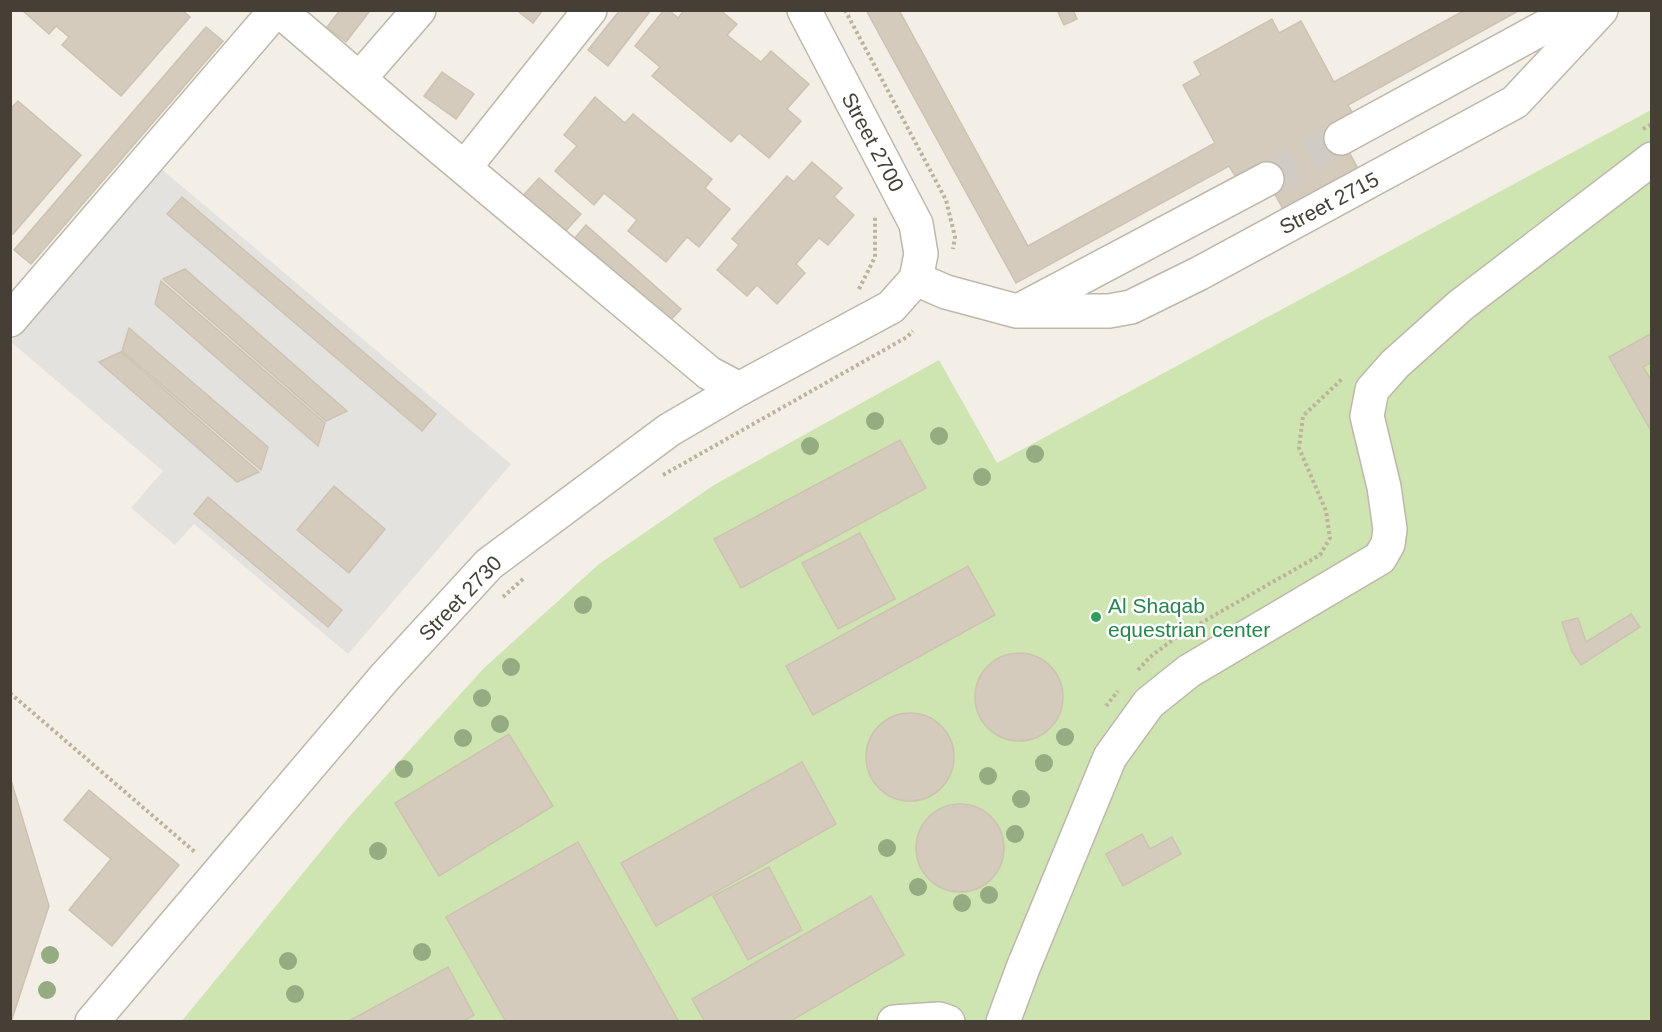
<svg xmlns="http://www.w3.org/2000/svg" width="1662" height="1032" viewBox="0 0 1662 1032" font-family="Arial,sans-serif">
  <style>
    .pitch { fill: #cee5b2 }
    .parking { fill: #e4e2df }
    .building { fill: #d4cbbd; stroke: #cec2b1; stroke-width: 1.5 }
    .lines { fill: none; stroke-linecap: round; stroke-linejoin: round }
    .minor-tunnel { stroke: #d0ccc4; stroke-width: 33; stroke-dasharray: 33 16; stroke-linecap: butt }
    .minor-casing { stroke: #beb7aa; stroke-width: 36 }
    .path { stroke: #bfb29c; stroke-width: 4; stroke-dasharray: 3 3; stroke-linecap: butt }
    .minor { stroke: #fff; stroke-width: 33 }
    .tree { fill: #95ab81 }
    .leisure-dot { fill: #2e9e5b; stroke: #fff; stroke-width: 2 }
    .labels { text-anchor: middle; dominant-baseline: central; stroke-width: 5; stroke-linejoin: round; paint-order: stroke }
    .street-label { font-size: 21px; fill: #453f36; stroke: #fff }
    .leisure-label { font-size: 21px; fill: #27864d; stroke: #fff; text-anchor: start }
  </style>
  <rect width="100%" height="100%" fill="#f3efe7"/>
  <!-- pitch -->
  <path class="pitch" d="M1651,110v911l-1470,1 167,-204 135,-149 116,-105 115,-79 225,-125 58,103z"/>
  <!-- parking -->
  <path class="parking" d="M159,167l352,297 -163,190 -154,-130 -19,21 -44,-37 32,-37 -152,-129z"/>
  <!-- building -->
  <g class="building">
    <path d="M22,10h160l8,7 -69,79 -59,-51 7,-8 -13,-11 -7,8z"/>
    <path d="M340,10h27l2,2 -23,30 -19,-15z"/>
    <path d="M520,10h23l-10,13 -14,-11z"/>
    <path d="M620,10h31l-43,56 -20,-16z"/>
    <path d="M664,10h5l9,8 6,-8h36l17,14 -10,11 34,27 10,-11 38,33 -22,25 14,12 -32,37 -30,-25 -8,9 -79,-66 8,-9 -25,-21z"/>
    <path d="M866,10h33l129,236 187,-103 -32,-58 18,-10 -7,-13 78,-43 7,14 22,-12 33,61 131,-72h55l-172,95 5,9 -19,10 29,54 -75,40 -28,-51 -23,12 -8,-13 -213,117z"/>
    <path d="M1057,10h16l4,9 -13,6z"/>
    <path d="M206,27l17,14 -192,223 -17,-14z"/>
    <path d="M442,72l32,22 -18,25 -32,-23z"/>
    <path d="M595,97l30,26 8,-9 79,65 -7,9 25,21 -31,38 -12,-10 -21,25 -38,-31 9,-11 -33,-27 -10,12 -39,-34 22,-25 -13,-11z"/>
    <path d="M18,101l63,54 -68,79 -3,-2v-123z"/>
    <path d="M812,162l30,26 -8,9 20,18 -26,30 -9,-7 -23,26 9,9 -28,31 -20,-19 -10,11 -30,-26 22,-25 -7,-6 55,-63 7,6z"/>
    <path d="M539,178l42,36 -19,21 -42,-36z"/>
    <path d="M182,197l254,217 -14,17 -255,-217z"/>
    <path d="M586,225l95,84 -14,15 -94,-84z"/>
    <path d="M185,269l162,142 -21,10 -163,-142z"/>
    <path d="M161,281l164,142 -7,23 -163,-142z"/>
    <path d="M129,328l139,119 -7,23 -139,-119z"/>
    <path d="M1652,333v29l-9,5 9,14 -1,50 -42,-74z"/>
    <path d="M121,352l138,120 -22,10 -138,-120z"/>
    <path d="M900,440l26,48 -185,100 -27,-49z"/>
    <path d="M334,486l51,43 -36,44 -52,-43z"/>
    <path d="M208,497l134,113 -14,17 -134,-113z"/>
    <path d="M860,533l35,66 -57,30 -36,-66z"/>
    <path d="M968,566l27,49 -182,100 -27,-49z"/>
    <path d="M1631,614l9,13 -59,38 -9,-13 -10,-30 16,-4 8,24z"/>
    <circle cx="1019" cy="697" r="44"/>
    <circle cx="910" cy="757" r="44"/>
    <path d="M509,734l44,72 -114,70 -44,-73z"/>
    <path d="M802,762l34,62 -180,102 -35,-63z"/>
    <path d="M10,777l39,129 -38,116h-1z"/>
    <path d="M89,790l90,75 -67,81 -43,-36 42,-51 -47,-39z"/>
    <circle cx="960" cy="848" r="44"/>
    <path d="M1142,834l8,15 22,-12 9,17 -58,32 -17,-32z"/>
    <path d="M578,842l101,180h-173l-60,-105z"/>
    <path d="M769,867l33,63 -54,30 -35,-64z"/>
    <path d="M871,896l33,59 -115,67h-84l-13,-23z"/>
    <path d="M448,967l26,48 -12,7h-115z"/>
  </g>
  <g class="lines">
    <!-- minor-tunnel -->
    <path class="minor-tunnel" d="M1267,179l74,-41"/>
    <!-- minor casing -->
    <g class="minor-casing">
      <g id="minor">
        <path d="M279,10l121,104 309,259 30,16"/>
        <path d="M360,78l59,-68"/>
        <path d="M1341,138l235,-128"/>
        <path d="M465,167l125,-157"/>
        <path d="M916,279l30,13 71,19h92l22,-4 69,-34 315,-171 86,-92"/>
        <path d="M1022,309l245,-130"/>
        <path d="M10,320l266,-310"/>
        <path d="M92,1022l293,-345 104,-113 180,-134 70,-41 152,-82 25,-28 5,-25 -5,-30 -112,-214"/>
        <path d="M894,1022l45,-3 9,3"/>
        <path d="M1003,1022l20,-54 87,-211 39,-54 40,-32 191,-113 8,-14 2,-15 -6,-42 -17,-71 5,-26 23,-26 66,-59 191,-146"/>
      </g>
    </g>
    <!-- path -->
    <g class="path">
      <path d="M845,10l101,190 9,37 -2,12"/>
      <path d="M1643,129l9,-5"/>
      <path d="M859,289l16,-32v-41"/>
      <path d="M663,475l244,-138 6,-6"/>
      <path d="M503,597l21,-19"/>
      <path d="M1138,670l12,-13 28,-21 142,-81 10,-17 -4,-27 -27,-63 4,-32 39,-37"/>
      <path d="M10,693l186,160"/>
      <path d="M1106,706l12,-15"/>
    </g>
    <!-- minor -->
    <use href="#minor" class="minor"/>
  </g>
  <!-- trees -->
  <g class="tree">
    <circle cx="875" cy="421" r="9"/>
    <circle cx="939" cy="436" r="9"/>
    <circle cx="810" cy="446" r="9"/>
    <circle cx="1035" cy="454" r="9"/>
    <circle cx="982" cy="477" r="9"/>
    <circle cx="583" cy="605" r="9"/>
    <circle cx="511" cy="667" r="9"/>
    <circle cx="482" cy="698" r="9"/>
    <circle cx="500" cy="724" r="9"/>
    <circle cx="1065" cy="737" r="9"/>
    <circle cx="463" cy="738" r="9"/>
    <circle cx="1044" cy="763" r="9"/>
    <circle cx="404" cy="769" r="9"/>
    <circle cx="988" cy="776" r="9"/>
    <circle cx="1021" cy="799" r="9"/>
    <circle cx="1015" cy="834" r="9"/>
    <circle cx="887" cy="848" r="9"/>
    <circle cx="378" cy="851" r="9"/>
    <circle cx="918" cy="887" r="9"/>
    <circle cx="989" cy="895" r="9"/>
    <circle cx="962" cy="903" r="9"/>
    <circle cx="422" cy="952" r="9"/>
    <circle cx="50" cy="955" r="9"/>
    <circle cx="288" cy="961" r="9"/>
    <circle cx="47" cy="990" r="9"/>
    <circle cx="295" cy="994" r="9"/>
  </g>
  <!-- markers -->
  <circle class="leisure-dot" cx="1096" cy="617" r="6"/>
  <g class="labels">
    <!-- street labels -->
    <g class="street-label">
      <text transform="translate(873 142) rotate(62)">Street 2700</text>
      <text transform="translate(1329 203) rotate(-28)">Street 2715</text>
      <text transform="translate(460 598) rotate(-46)">Street 2730</text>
    </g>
    <!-- leisure labels -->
    <g class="leisure-label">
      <text x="1108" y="605">Al Shaqab<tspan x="1108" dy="24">equestrian center</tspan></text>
    </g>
  </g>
  <!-- border -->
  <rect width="1662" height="1032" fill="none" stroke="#453f36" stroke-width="24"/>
</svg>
